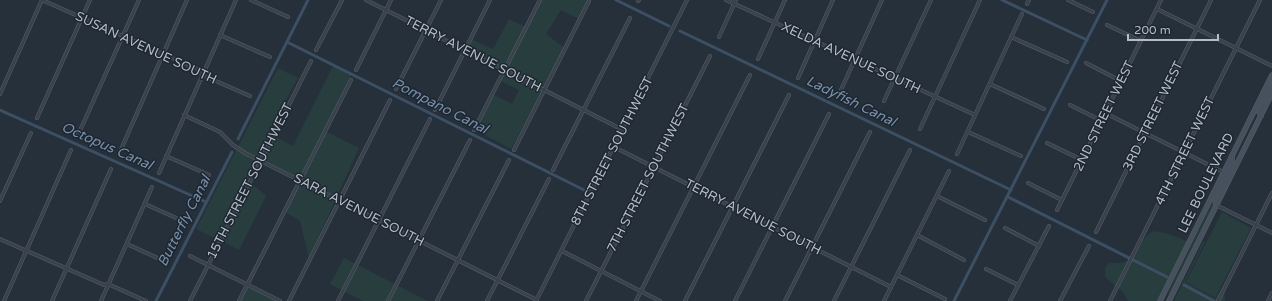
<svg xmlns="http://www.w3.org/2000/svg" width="1272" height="301" viewBox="0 0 1272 301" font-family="'Varela Round',sans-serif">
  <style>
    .green { fill: #283d3d }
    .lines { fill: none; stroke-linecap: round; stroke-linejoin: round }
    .canal { stroke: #3c4f63; stroke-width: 3 }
    .street-casing { stroke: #57606a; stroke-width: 4 }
    .secondary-casing { stroke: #57606a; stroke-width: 5.5 }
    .street { stroke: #39424c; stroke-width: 3 }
    .secondary { stroke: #47515e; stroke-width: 4.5 }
    .labels { text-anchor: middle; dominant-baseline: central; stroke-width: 3; stroke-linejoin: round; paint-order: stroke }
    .street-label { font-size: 13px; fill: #b4bdc7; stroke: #1e2731 }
    .water-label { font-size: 14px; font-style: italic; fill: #778fa9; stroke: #1e2731 }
  </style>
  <rect width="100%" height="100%" fill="#25303b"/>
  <!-- green -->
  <g class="green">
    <path d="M540,0h49l-10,19 -18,-9 -15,24 20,15 -55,100 -38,-20 19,-35 20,10 7,-14 -19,-9 5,-11 -41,-21 7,-10 22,10 16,-30 17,8z"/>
    <path d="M334,64l18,9 -27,58 34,17 -50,110 -9,-37 -15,-9 15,-30 -41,-20 -10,19 17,15 -27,54 -43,-21 82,-161 20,10 -30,55 25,13z"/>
    <path d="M1213,201l1,3 -46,92 1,-6z"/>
    <path d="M1222,212l29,16 -36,70 -29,-16z"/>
    <path d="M1153,231l13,2 21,8 -29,60h-30l-5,-9 -18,-15v-9l4,-5c36,2 23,-19 44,-32z"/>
    <path d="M1203,242h2l-20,40 30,17 9,-15 1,17h-51z"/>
    <path d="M344,258l84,43h-65l-33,-17z"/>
    <path d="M249,285l27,16h-36z"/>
  </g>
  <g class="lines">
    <!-- canal -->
    <g class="canal">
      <path d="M616,0l53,26"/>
      <path d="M1002,0l85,40"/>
      <path d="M680,31l331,159"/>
      <path d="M287,42l297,148"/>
      <path d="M0,110l206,92"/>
      <path d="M238,139l70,-139"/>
      <path d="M1008,197l159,80"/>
      <path d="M1184,285l30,16"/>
      <path d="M156,301l76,-149"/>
      <path d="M954,301l153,-301"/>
    </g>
    <!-- street casing -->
    <g class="street-casing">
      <g id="street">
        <path d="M42,0l155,69 5,6 48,21"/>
        <path d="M251,0l37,17"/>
        <path d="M366,0l257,130"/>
        <path d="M726,0l249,115"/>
        <path d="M1068,0l25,12"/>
        <path d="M638,1l1,-1"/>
        <path d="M1027,4l2,-4"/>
        <path d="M1157,9l115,57"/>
        <path d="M1107,25l34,16"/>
        <path d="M220,35l50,22"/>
        <path d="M719,37l17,-37"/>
        <path d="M1011,37l56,25"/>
        <path d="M316,50l26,-50"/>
        <path d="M758,59l27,-59"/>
        <path d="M1086,63l35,18"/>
        <path d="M356,70l35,-70"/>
        <path d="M798,78l35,-78"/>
        <path d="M990,84l54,25"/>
        <path d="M396,89l45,-89"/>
        <path d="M840,92l42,-92"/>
        <path d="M0,94l42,-94"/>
        <path d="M884,101l47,-101"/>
        <path d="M1070,105l32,16"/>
        <path d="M435,110l55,-110"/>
        <path d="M1105,113l118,59"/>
        <path d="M184,115l36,17 13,13 12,8 292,147"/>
        <path d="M37,118l53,-118"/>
        <path d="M920,129l60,-129"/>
        <path d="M474,130l66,-130"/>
        <path d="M968,132l53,24"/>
        <path d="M78,135l61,-135"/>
        <path d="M1047,143l35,17"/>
        <path d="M614,147l277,140"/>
        <path d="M514,150l75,-149"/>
        <path d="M119,154l68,-154"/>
        <path d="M957,154l65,-140"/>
        <path d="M166,156l43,19"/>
        <path d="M553,170l77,-152"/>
        <path d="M159,173l77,-173"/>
        <path d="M1028,183l34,17"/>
        <path d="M937,196l48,24"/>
        <path d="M0,201l31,-68"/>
        <path d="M145,204l40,18"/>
        <path d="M1216,205l56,28"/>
        <path d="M1057,210l104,-210"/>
        <path d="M1005,228l34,18"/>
        <path d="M1096,232l115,-232"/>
        <path d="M917,235l47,25"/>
        <path d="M0,239l104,46 4,-1 38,17"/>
        <path d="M127,244l37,17"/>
        <path d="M562,251l98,50"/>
        <path d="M190,256l90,45"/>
        <path d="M986,269l32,16"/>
        <path d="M897,275l48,24"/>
        <path d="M4,301l67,-151"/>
        <path d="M52,301l59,-132"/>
        <path d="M101,301l51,-114"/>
        <path d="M190,301l121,-240"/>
        <path d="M239,301l112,-221"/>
        <path d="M289,301l101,-201"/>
        <path d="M338,301l92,-182"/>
        <path d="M388,301l82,-161"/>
        <path d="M437,301l72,-141"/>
        <path d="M487,301l62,-122"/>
        <path d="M536,301l151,-301"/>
        <path d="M586,301l124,-245"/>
        <path d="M636,301l114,-226"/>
        <path d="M685,301l104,-206"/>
        <path d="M735,301l94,-187"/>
        <path d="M785,301l85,-169"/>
        <path d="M834,301l76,-151"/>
        <path d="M884,301l65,-130"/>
        <path d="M1010,301l39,-75"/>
        <path d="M1060,301l29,-55"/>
        <path d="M1110,301l150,-301"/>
        <path d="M1218,301l54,-108"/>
        <path d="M1268,301l4,-8"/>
      </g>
    </g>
    <!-- secondary casing -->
    <g class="secondary-casing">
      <g id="secondary">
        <path d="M1261,116l-2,-4 13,-27"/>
        <path d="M1216,205l-1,-6 17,-34v-9"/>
        <path d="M1160,301l112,-226"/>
        <path d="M1169,301l103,-208"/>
      </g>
    </g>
    <!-- street -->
    <use href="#street" class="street"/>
    <!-- secondary -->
    <use href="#secondary" class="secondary"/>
  </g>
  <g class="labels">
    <!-- street labels -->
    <g class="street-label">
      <text transform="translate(146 48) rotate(25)">SUSAN AVENUE SOUTH</text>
      <text transform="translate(473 54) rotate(27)">TERRY AVENUE SOUTH</text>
      <text transform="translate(851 58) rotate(25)">XELDA AVENUE SOUTH</text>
      <text transform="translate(1104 116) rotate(-64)">2ND STREET WEST</text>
      <text transform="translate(1153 116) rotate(-64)">3RD STREET WEST</text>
      <text transform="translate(612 151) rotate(-63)">8TH STREET SOUTHWEST</text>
      <text transform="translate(1185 151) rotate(-64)">4TH STREET WEST</text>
      <text transform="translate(648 178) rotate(-63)">7TH STREET SOUTHWEST</text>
      <text transform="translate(250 181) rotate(-63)">15TH STREET SOUTHWEST</text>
      <text transform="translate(1206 183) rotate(-64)">LEE BOULEVARD</text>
      <text transform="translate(359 210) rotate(27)">SARA AVENUE SOUTH</text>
      <text transform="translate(753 217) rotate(27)">TERRY AVENUE SOUTH</text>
    </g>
    <!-- water labels -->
    <g class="water-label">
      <text transform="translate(851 101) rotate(26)">Ladyfish Canal</text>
      <text transform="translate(440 106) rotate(27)">Pompano Canal</text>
      <text transform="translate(107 146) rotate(24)">Octopus Canal</text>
      <text transform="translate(184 221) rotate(-63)">Butterfly Canal</text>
    </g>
  </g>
  <!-- scale -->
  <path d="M1128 34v6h90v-6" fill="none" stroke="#b4bdc7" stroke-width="2"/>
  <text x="1134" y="34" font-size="12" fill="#b4bdc7" stroke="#1e2731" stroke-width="3" paint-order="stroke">200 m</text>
</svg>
